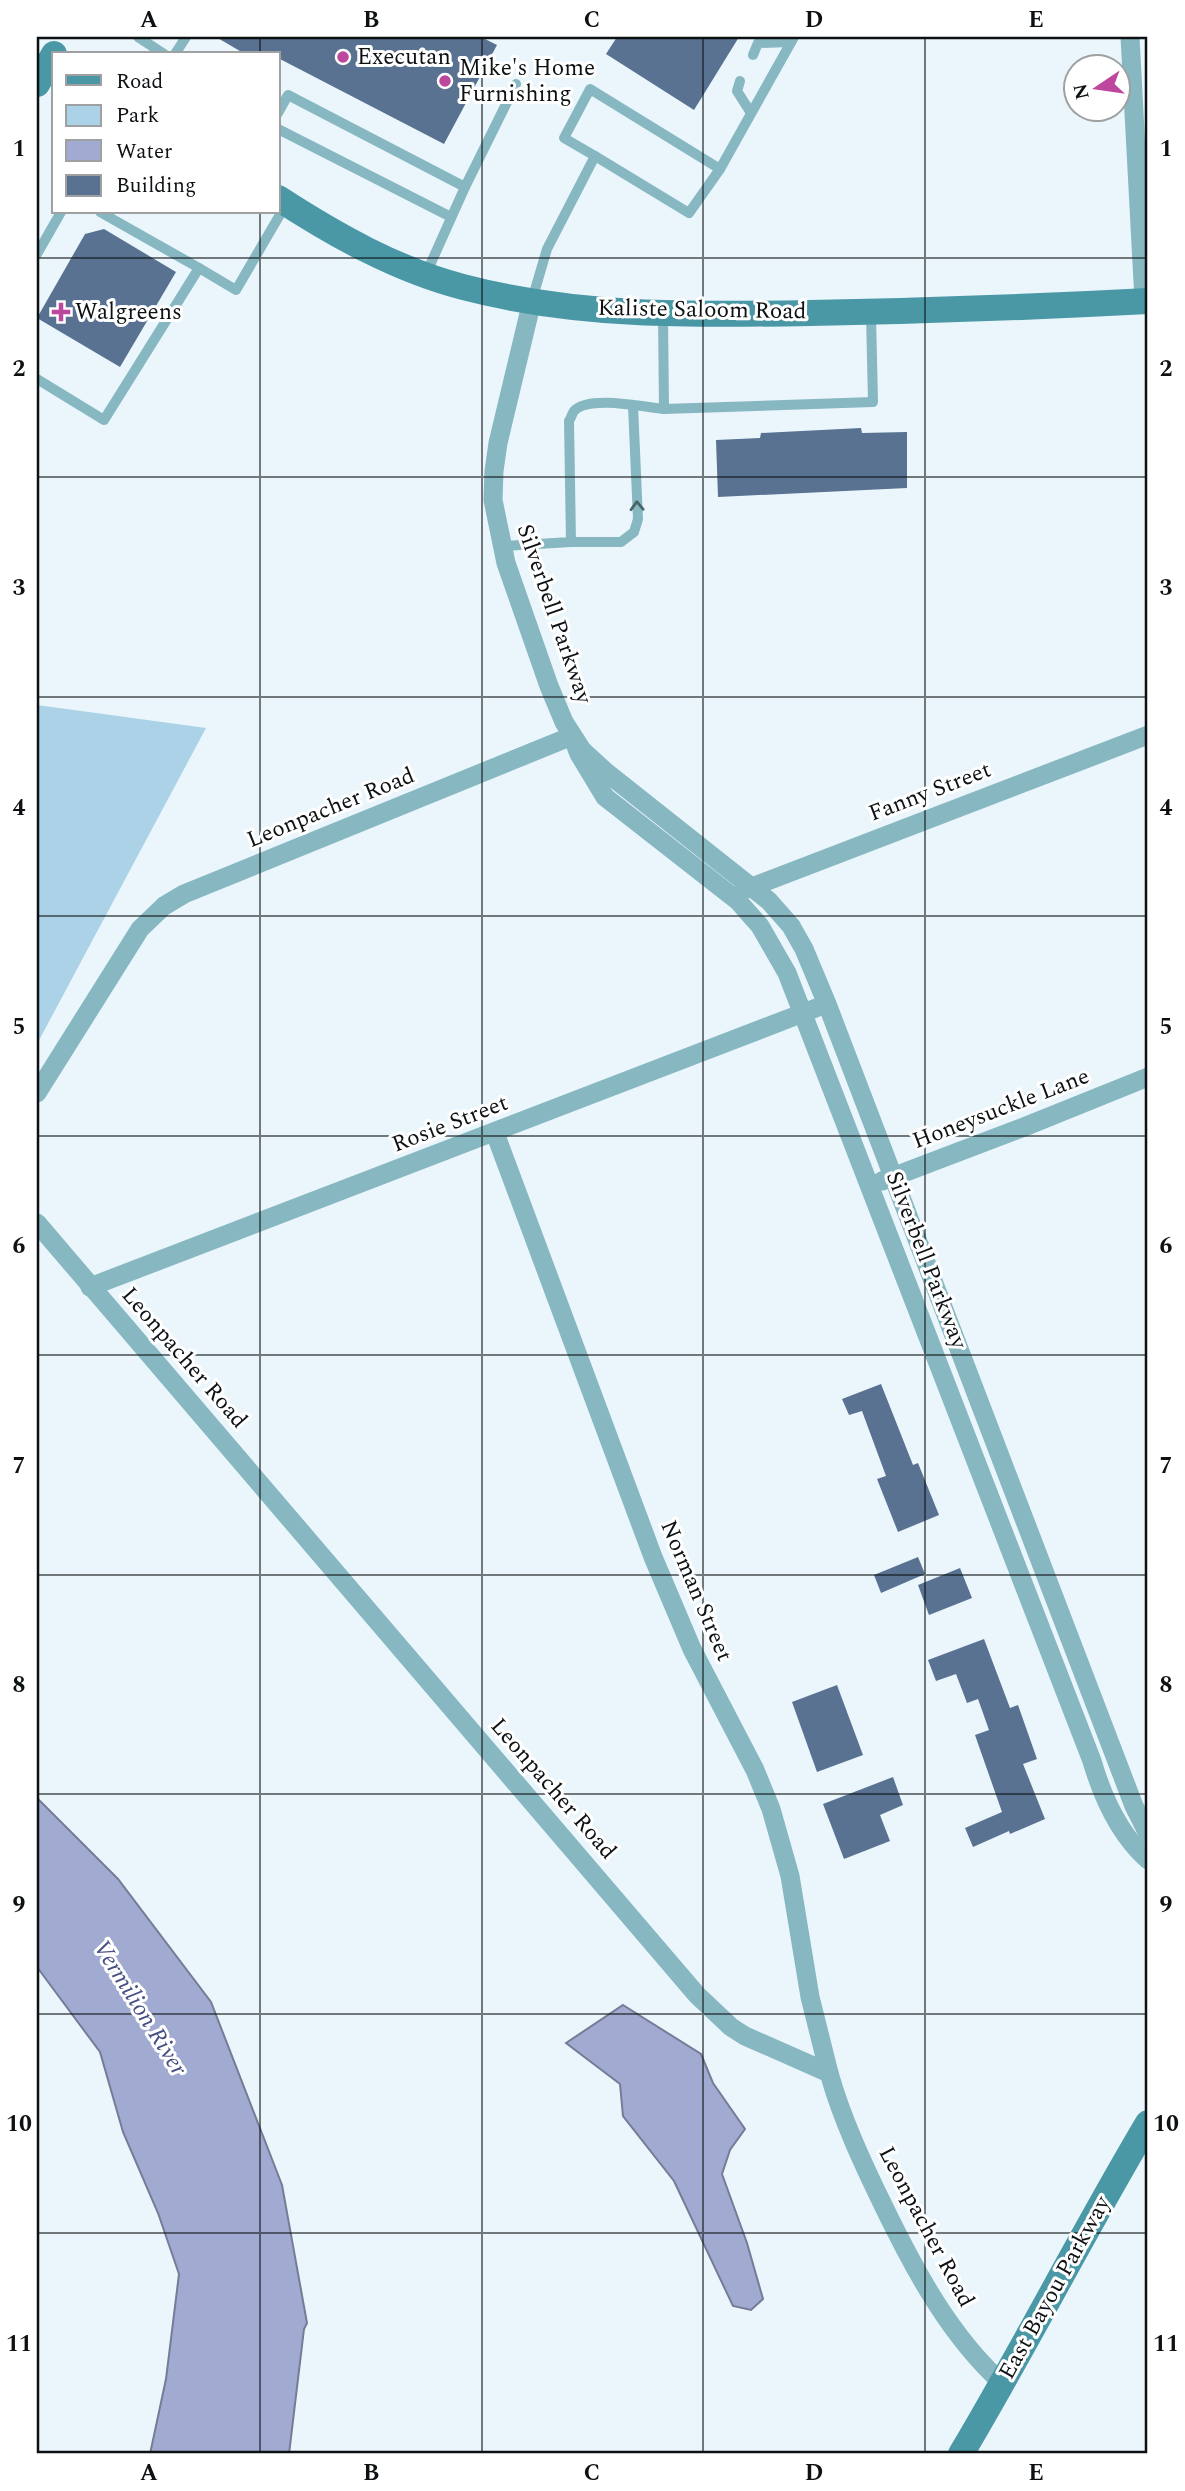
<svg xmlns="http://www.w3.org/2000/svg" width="1185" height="2491" viewBox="0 0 1185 2491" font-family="Spectral,serif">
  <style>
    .green { fill: #abd2e7 }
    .water { fill: #a1aad0; stroke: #757c97; stroke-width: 2 }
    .building { fill: #597291 }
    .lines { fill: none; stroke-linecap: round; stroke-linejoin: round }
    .lane { stroke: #87b7c0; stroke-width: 10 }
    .street { stroke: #87b7c0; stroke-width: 19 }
    .secondary { stroke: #4a98a6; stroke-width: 26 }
    .oneway { stroke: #4a646a }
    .grid { fill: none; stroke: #0d1113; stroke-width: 2; stroke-opacity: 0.55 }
    .poi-dot { fill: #be479e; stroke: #fff; stroke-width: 2.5 }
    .labels { text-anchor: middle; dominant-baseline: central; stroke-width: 6; stroke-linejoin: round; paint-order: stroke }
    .poi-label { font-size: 23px; fill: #0d1113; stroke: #fff; text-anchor: start }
    .street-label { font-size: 23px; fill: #0d1113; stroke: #fff }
    .water-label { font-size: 24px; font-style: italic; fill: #475084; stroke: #fff }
    .neatline { fill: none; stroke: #0d1113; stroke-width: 2.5 }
    .grid-label { font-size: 23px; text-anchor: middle; font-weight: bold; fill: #0d1113 }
  </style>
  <rect width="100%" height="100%" fill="#eaf6fc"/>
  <!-- green -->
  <path class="green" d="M37,705l169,23 -169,316z"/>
  <!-- water -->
  <g class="water">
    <path d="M37,1798l81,81 93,123 71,183 25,138 -3,6 -15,125h-139l16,-75 13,-105 -21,-61 -35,-81 -23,-80 -63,-85z"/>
    <path d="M623,2005l78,49 12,29 32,46 -15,21 -8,24 25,69 16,56 -12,11 -18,-4 -59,-125 -51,-65 -3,-32 -54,-41z"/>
  </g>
  <!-- building -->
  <g class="building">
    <path d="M216,37h265l16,8 -53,99 -166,-86v-4h-33z"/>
    <path d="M617,37h122l-45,73 -88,-56z"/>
    <path d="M104,229l72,43 -56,95 -83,-49 48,-84z"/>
    <path d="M861,428l1,5 45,-1v56l-189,9 -2,-57 44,-2 1,-5z"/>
    <path d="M881,1384l32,81 5,-2 21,52 -41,17 -21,-53 9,-3 -24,-65 -13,4 -7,-16z"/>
    <path d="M918,1557l7,17 -44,19 -7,-18z"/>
    <path d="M960,1568l12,30 -43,17 -11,-30z"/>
    <path d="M984,1639l26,69 8,-3 19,54 -14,5 22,55 -35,15 -1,-3 -36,16 -8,-19 37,-16 -27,-77 14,-5 -11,-31 -11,4 -11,-29 -20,7 -8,-21z"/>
    <path d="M837,1685l26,70 -46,17 -25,-70z"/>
    <path d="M893,1777l10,28 -23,10 10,26 -46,18 -21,-55z"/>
  </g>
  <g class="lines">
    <!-- lane -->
    <g class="lane">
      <path d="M138,37l26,17"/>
      <path d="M175,54l11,-17"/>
      <path d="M753,55l5,-12 33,-1"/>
      <path d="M740,81l-3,10 14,22"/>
      <path d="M278,113l10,-18 177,92 -39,87"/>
      <path d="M278,129l173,88"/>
      <path d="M595,156l94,57 31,-44"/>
      <path d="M465,187l51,-103"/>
      <path d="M100,212l99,56"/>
      <path d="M37,254l24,-42"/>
      <path d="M532,300l15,-51 48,-93 -31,-18 26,-49 130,80 74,-132"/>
      <path d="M663,315l1,94 209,-7 -2,-87"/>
      <path d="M37,379l67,41 95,-152 37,22 49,-84"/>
      <path d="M571,542h50l13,-10 4,-13 -5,-113"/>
      <path d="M502,546l69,-4 -2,-121c2,-3 3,-7 5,-10 15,-16 69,-4 90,-2"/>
    </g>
    <!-- street -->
    <g class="street">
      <path d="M1130,37l14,264"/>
      <path d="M532,301l-34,142 -4,28 -1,29 13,63 43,123 15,36 18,28 24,22 163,129 22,25 13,23 23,55 307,802 14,28"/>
      <path d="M744,890l404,-155"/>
      <path d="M37,1093l103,-164 24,-23 20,-12 388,-158 7,18 26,43 133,104 22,25 27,47 305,788c11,38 27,73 56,99"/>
      <path d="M495,1133l158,424 39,92 63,121 16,39 19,67 20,121 19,76"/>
      <path d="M882,1181l142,-54 124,-50"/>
      <path d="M37,1223l660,772 34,32 14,9 84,37c13,46 34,91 55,134 31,64 66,129 119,177"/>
      <path d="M90,1287l726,-279"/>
    </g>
    <!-- secondary -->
    <g class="secondary">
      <path d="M37,84l17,-30"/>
      <path d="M278,198c57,37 119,72 185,89 114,30 231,28 347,26 113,-2 226,-6 338,-12"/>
      <path d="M961,2454c65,-109 122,-222 187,-331"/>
    </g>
  </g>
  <!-- one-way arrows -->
  <defs><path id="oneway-chevron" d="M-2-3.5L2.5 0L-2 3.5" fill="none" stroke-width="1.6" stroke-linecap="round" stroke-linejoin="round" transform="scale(1.75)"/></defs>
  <use class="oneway" href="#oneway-chevron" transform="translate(637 506) rotate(-92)"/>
  <!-- grid -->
  <path class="grid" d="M260,37v17M482,37v2417M703,37v2417M925,37v2417M260,212v2242M37,258h1111M37,477h1111M37,697h1111M37,916h1111M37,1136h1111M37,1355h1111M37,1575h1111M37,1794h1111M37,2014h1111M37,2233h1111"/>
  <!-- markers -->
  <g class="poi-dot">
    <circle cx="343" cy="57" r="7"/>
    <circle cx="445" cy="81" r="7"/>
    <path d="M57.5 301.5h7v7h7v7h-7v7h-7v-7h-7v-7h7z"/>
  </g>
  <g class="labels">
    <!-- poi labels -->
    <g class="poi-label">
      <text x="357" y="57">Executan</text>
      <text x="459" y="68">Mike's Home<tspan x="459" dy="26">Furnishing</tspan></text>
      <text x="75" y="312">Walgreens</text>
    </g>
    <!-- street labels -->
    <g class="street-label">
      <text transform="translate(702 310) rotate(1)">Kaliste Saloom Road</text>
      <text transform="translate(554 614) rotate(71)">Silverbell Parkway</text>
      <text transform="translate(930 792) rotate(-21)">Fanny Street</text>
      <text transform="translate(331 808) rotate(-22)">Leonpacher Road</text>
      <text transform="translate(1001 1109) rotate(-21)">Honeysuckle Lane</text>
      <text transform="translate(450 1124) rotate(-21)">Rosie Street</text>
      <text transform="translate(926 1260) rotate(69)">Silverbell Parkway</text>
      <text transform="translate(184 1358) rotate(49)">Leonpacher Road</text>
      <text transform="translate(696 1591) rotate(67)">Norman Street</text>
      <text transform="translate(553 1789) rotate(49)">Leonpacher Road</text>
      <text transform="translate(926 2227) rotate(62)">Leonpacher Road</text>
      <text transform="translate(1055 2288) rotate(-61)">East Bayou Parkway</text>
    </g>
    <!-- water labels -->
    <g class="water-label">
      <text transform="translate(140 2008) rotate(58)">Vermilion River</text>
    </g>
  </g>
  <!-- border -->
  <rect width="1185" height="2491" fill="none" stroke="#ffffff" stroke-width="77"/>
  <!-- legend -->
  <rect x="52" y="52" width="228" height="161" fill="#ffffff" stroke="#9ea0a1" stroke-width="2"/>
  <rect x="66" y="75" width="35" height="10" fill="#4a98a6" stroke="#9ea0a1" stroke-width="2"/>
  <text x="116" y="88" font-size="21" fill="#0d1113">Road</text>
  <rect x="66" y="105" width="35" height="21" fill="#abd2e7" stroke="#9ea0a1" stroke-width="2"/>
  <text x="116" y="122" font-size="21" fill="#0d1113">Park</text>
  <rect x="66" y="140" width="35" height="21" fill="#a1aad0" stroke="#9ea0a1" stroke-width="2"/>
  <text x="116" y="158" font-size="21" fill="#0d1113">Water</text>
  <rect x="66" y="175" width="35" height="21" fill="#597291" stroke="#9ea0a1" stroke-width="2"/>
  <text x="116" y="192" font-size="21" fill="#0d1113">Building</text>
  <!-- north arrow -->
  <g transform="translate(1097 88) rotate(257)"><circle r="33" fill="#ffffff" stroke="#9ea0a1" stroke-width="2"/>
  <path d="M0-5L12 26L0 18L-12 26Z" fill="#be479e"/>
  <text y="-10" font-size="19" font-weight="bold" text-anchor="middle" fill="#0d1113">N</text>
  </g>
  <rect x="38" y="38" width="1108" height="2414" class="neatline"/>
  <g class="grid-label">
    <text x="149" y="27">A</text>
    <text x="371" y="27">B</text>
    <text x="592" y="27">C</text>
    <text x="814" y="27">D</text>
    <text x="1036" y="27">E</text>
    <text x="19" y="156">1</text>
    <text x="1166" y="156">1</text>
    <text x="19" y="376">2</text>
    <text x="1166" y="376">2</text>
    <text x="19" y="595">3</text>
    <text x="1166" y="595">3</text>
    <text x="19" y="815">4</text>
    <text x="1166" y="815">4</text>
    <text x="19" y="1034">5</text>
    <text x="1166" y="1034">5</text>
    <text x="19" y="1253">6</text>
    <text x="1166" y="1253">6</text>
    <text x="19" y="1473">7</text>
    <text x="1166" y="1473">7</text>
    <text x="19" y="1692">8</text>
    <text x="1166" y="1692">8</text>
    <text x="19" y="1912">9</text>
    <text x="1166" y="1912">9</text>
    <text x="19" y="2131">10</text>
    <text x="1166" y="2131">10</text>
    <text x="19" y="2351">11</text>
    <text x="1166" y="2351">11</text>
    <text x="149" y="2480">A</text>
    <text x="371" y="2480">B</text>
    <text x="592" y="2480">C</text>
    <text x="814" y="2480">D</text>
    <text x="1036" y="2480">E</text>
  </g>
</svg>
